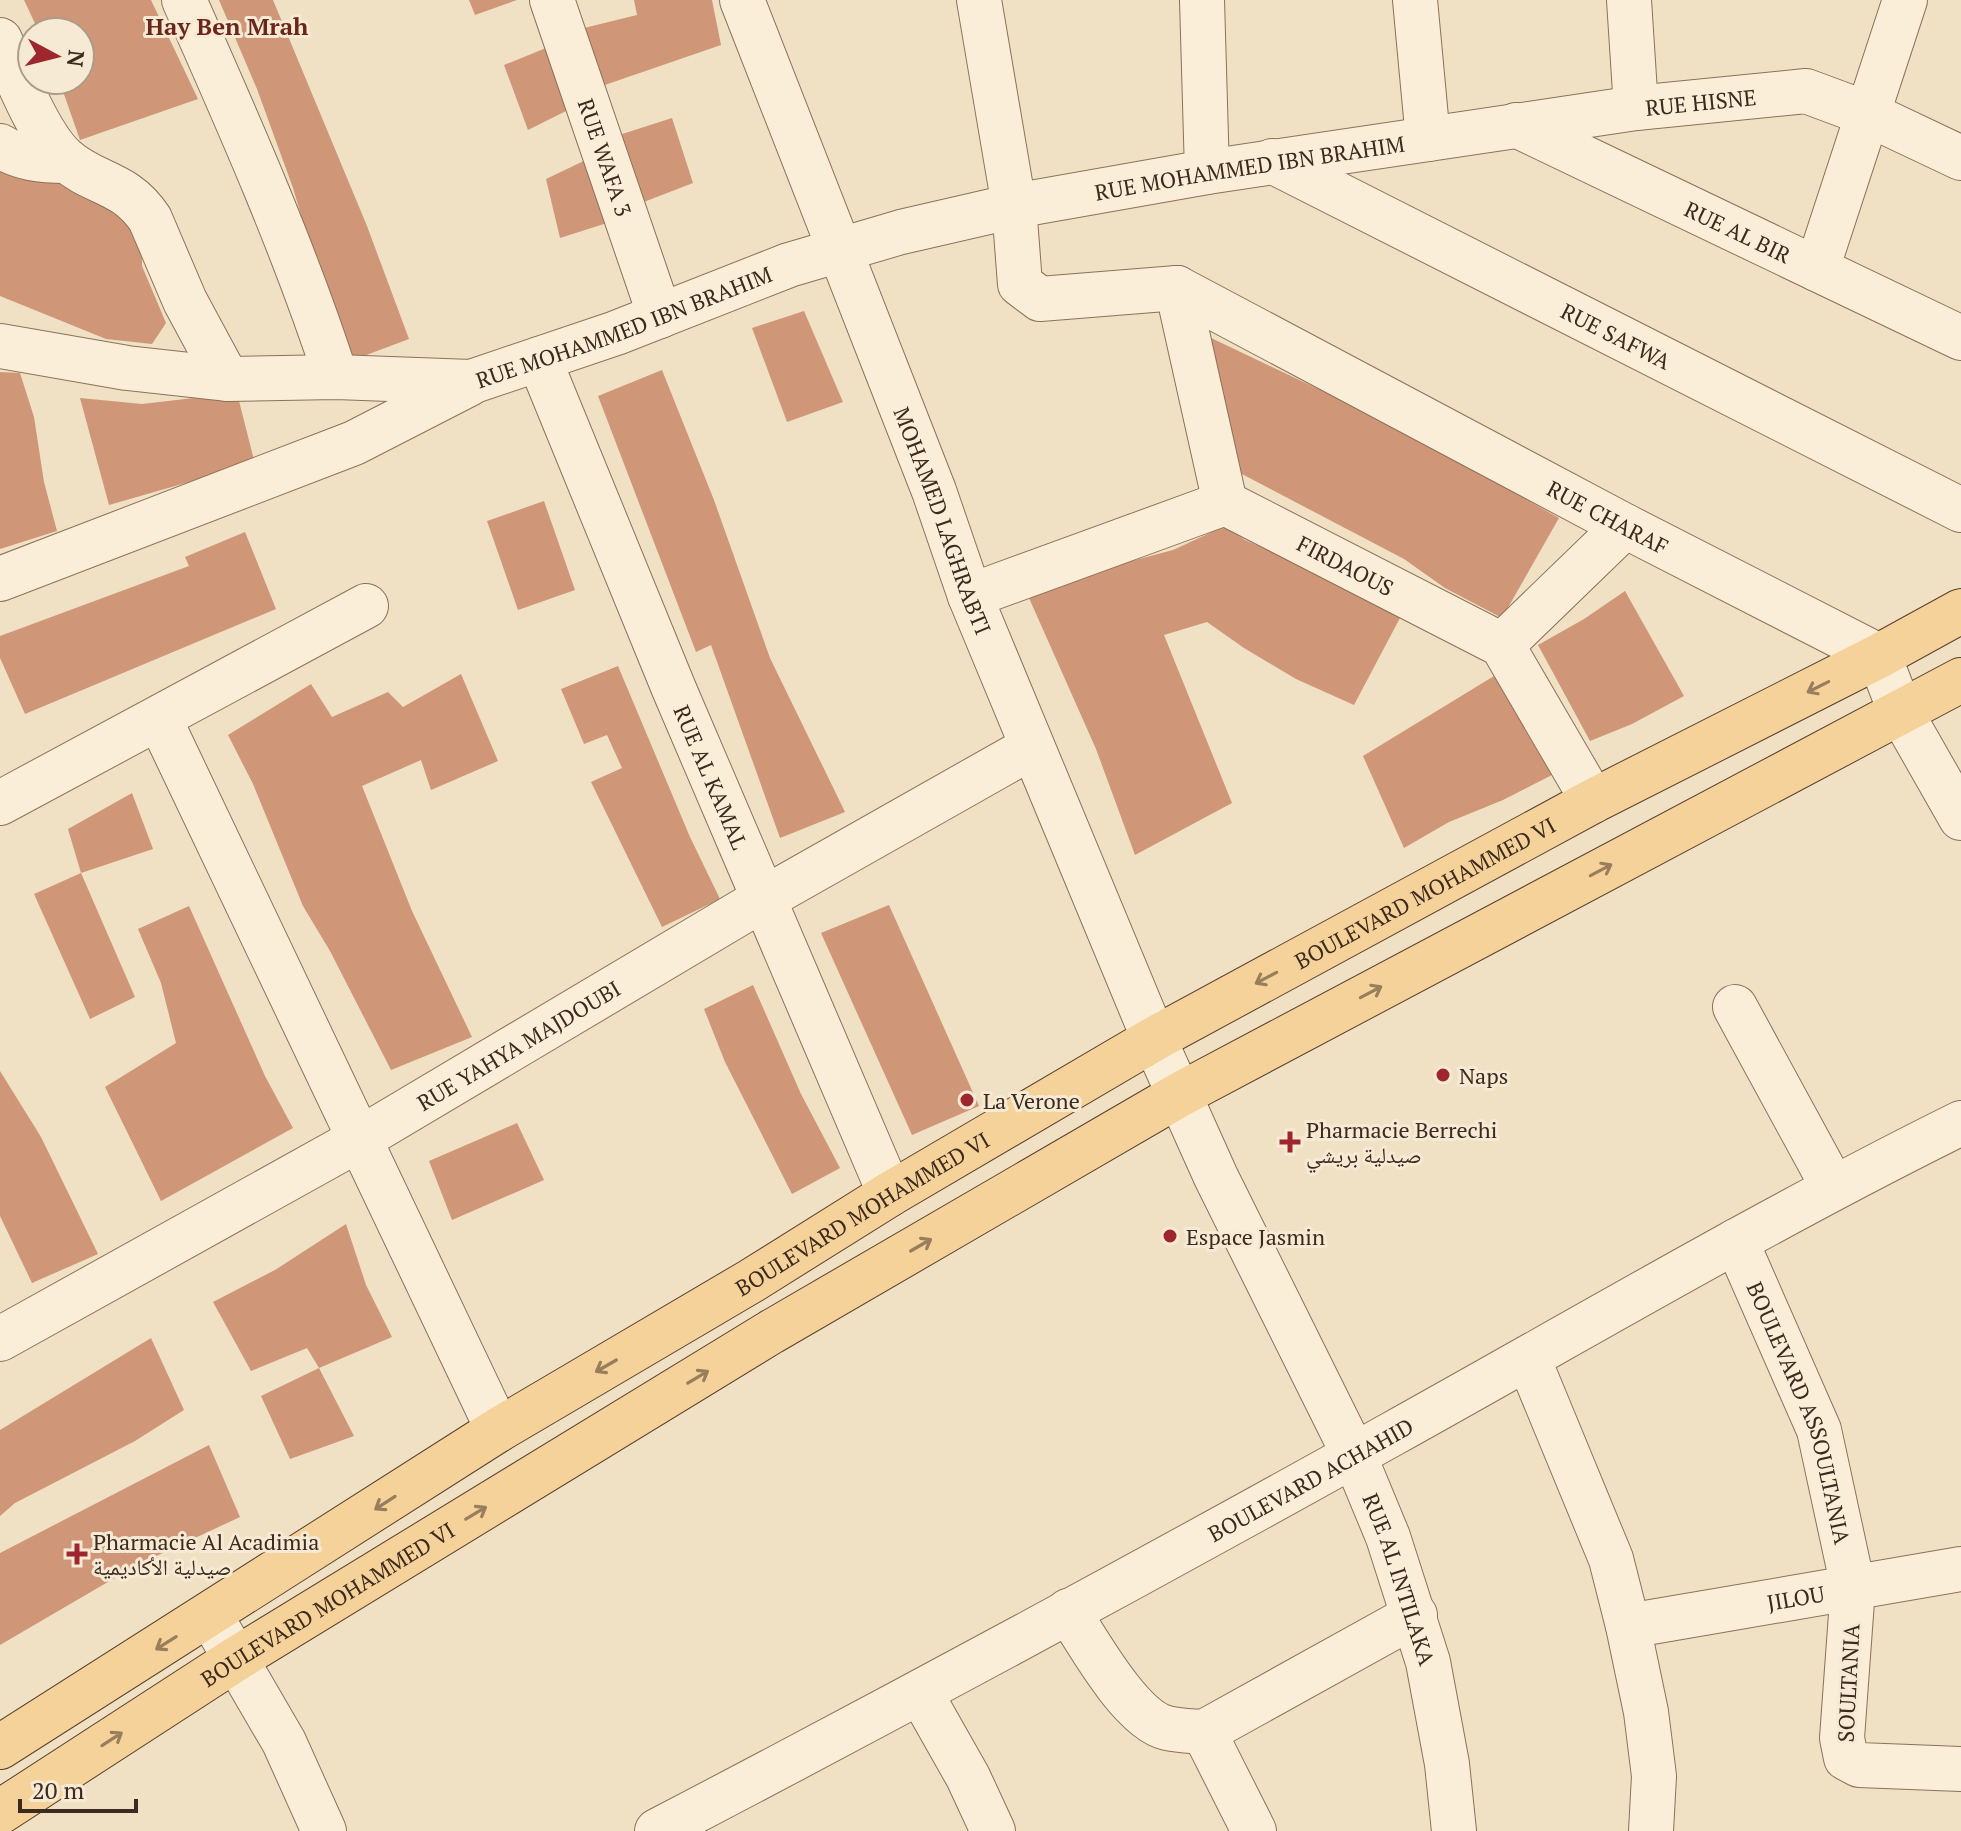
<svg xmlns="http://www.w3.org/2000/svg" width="1961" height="1831" viewBox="0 0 1961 1831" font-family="'PT Serif','Noto Naskh Arabic',serif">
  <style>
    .building { fill: #d09678 }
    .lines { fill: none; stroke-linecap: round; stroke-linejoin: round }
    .minor-casing { stroke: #8c7159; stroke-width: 46 }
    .major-casing { stroke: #593f2e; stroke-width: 46 }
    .minor { stroke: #faeed8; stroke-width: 44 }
    .major { stroke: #f5d29a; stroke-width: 44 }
    .oneway { stroke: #987e5c }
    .poi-dot { fill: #9e262f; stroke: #f7ead4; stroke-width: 3 }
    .labels { text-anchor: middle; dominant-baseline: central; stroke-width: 6; stroke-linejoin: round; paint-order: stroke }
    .street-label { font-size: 22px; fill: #3b2a1e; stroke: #f7ead4 }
    .poi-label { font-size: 22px; fill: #3b2a1e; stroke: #f7ead4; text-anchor: start }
    .neighbourhood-label { font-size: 24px; font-weight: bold; fill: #6a261b; stroke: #f7ead4 }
  </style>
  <rect width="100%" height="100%" fill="#f0e0c4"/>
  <!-- building -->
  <g class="building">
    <path d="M24,0h127l47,99 -118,41 -21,-60h21v-48h-41z"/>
    <path d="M219,0h54l94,226 42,113 -64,24 -52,-175 -36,-99z"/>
    <path d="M469,0h48l-42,15z"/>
    <path d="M634,0h78l9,45 -122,42 -19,-58 57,-14z"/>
    <path d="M546,48l24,61 -42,21 -24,-65z"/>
    <path d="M672,118l21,65 -57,22 -20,-69z"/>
    <path d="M590,158l17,65 -47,15 -14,-59z"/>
    <path d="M0,165l53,17 73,17 16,45v22l24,57 -14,21 -46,-5 -106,-43z"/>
    <path d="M804,311l39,91 -56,20 -35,-94z"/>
    <path d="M1207,336l189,90 163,92 -57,100 -57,-30 -41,-29 -166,-87z"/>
    <path d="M662,370l52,130 56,158 75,154 -65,26 -69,-193 -15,7 -98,-256z"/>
    <path d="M0,372l20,1 14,44 10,65 13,49 -57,18z"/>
    <path d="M237,393l17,67 -51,18 -94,27 -29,-107 62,6z"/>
    <path d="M544,501l31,89 -57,20 -31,-89z"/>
    <path d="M1225,526l20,14 95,41 61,35 -47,89 -58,-26 -52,-31 -37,-26 -43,13 68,168 -97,52 -39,-106 -67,-151 61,-26 83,-22z"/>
    <path d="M245,532l31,77 -251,105 -25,-56v-22l189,-70 -4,-9z"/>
    <path d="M1625,591l59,105 -52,28 -42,17 -52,-96 46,-26z"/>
    <path d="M618,666l72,171 30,62 -58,28 -71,-145 31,-14 -15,-33 -23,9 -23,-55z"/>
    <path d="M461,674l37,87 -67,29 -10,-30 -59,26 50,125 60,126 -81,33 -61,-119 -27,-45 -50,-122 -25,-49 83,-51 21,33 56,-25 15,15z"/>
    <path d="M1494,676l58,99 -49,25 -54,22 -45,26 -41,-92z"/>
    <path d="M132,793l21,56 -72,24 -13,-44z"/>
    <path d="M81,873l54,124 -45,22 -56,-125z"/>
    <path d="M889,905l90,201 -67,29 -91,-202z"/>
    <path d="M189,906l76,170 28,52 -132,73 -56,-114 71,-44 -15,-60 -23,-54z"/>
    <path d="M753,985l48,109 39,74 -48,26 -67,-132 -21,-53z"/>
    <path d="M0,1071l41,66 57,117 -66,29 -32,-67z"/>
    <path d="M517,1123l27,57 -92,40 -23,-59z"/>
    <path d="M346,1224l20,61 26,52 -73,31 35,68 -64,23 -29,-63 58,-28 -12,-20 -56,23 -38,-69 62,-32z"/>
    <path d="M151,1338l33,72 -49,31 -120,62 -15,13v-86z"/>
    <path d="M209,1445l31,72 -103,48 -137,80v-92z"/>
  </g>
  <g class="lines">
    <!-- minor casing -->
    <g class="minor-casing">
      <g id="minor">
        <path d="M184,0c55,124 110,248 152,377"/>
        <path id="s1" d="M552,0l108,316"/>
        <path id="s2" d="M742,0l192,491 36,105 184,443 62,138 138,278 34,82 40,125 19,102 7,67"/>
        <path d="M979,0l35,206 6,78 20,15 137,-11"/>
        <path d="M1202,0l5,172"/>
        <path d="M1415,0l13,139"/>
        <path d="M1629,0l7,108"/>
        <path id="s3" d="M0,40c15,33 39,96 65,119 29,26 60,22 85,60l35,82 42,78 109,-2 135,5 145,-49 173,-68 112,-33 113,-26 193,-34 429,-64 170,-17 62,23 93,44"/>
        <path id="s4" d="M1516,125l445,213"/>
        <path d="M0,146c21,13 42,15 66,15"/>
        <path id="s5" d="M1272,161l689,349"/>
        <path d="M1817,269l88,-269"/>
        <path id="s6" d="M1177,288l448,238 254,130 21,55 61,107"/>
        <path id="s7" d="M1177,288l48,215 277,142 91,156"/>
        <path d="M0,346l127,22 100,11"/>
        <path id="s8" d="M539,359l135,330 216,505"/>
        <path d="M0,579l354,-136 115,-59"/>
        <path d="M970,596l255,-93"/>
        <path d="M1502,645l123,-119"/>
        <path d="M159,718l339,712"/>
        <path d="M0,803l366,-197"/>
        <path d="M1735,1007l98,180"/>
        <path id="s9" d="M1736,1241l83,189 34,157 -11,151 4,20 13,7 102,4"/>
        <path id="s10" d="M0,1339l358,-199 407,-242 267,-151"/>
        <path d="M1528,1358l83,201 17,67 18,86 8,64 -3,55"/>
        <path d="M1068,1611c20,31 63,109 99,117 12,3 25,3 37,4l211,-117"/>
        <path d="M210,1615l74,127 40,89"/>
        <path id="s11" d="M1628,1626l333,-57"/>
        <path d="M921,1694l47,83 25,54"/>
        <path d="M1204,1732l50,99"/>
        <path id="s12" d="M657,1831c247,-129 491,-261 735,-397 189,-105 375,-215 569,-311"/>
      </g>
    </g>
    <!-- major casing -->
    <g class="major-casing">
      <g id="major">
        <path id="s13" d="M0,1747l498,-317 253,-149 139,-87 264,-155 439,-238 286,-145 82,-45"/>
        <path id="s14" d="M0,1812l236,-153 535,-327 408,-237 782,-415"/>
      </g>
    </g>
    <!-- minor -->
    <use href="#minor" class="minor"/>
    <!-- major -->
    <use href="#major" class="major"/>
  </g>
  <!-- one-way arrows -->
  <defs><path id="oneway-shaft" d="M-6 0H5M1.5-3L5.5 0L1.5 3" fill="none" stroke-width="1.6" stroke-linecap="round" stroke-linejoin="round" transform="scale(2)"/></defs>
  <g class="oneway">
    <use href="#oneway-shaft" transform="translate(1818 687) rotate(153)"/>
    <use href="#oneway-shaft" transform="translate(1601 870) rotate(-28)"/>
    <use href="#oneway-shaft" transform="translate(1266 978) rotate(152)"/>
    <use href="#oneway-shaft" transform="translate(1371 992) rotate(-28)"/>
    <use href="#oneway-shaft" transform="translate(921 1245) rotate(-30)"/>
    <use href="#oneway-shaft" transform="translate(606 1366) rotate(150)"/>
    <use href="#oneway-shaft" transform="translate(698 1377) rotate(-31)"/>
    <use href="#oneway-shaft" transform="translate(385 1503) rotate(147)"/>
    <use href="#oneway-shaft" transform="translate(476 1513) rotate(-31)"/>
    <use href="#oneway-shaft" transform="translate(166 1643) rotate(148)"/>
    <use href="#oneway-shaft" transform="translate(112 1739) rotate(-33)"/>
  </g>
  <!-- markers -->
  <g class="poi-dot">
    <circle cx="1443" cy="1075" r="8"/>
    <circle cx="967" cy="1100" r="8"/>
    <path d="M1286 1130h8v8h8v8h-8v8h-8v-8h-8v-8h8z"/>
    <circle cx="1170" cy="1236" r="8"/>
    <path d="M73 1542h8v8h8v8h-8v8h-8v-8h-8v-8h8z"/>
  </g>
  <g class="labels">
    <!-- street labels -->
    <g class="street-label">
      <text stroke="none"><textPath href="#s3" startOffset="1930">RUE HISNE</textPath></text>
      <text stroke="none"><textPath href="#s1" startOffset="166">RUE WAFA 3</textPath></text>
      <text stroke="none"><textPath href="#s3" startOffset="1474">RUE MOHAMMED IBN BRAHIM</textPath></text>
      <text stroke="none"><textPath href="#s4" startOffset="246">RUE AL BIR</textPath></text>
      <text stroke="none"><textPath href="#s3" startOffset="826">RUE MOHAMMED IBN BRAHIM</textPath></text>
      <text stroke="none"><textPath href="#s5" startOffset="386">RUE SAFWA</textPath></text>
      <text stroke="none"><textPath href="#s6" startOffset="488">RUE CHARAF</textPath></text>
      <text stroke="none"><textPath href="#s2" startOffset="558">MOHAMED LAGHRABTI</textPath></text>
      <text stroke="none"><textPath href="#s7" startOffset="356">FIRDAOUS</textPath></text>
      <text stroke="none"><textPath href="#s8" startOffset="452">RUE AL KAMAL</textPath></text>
      <text stroke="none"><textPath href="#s13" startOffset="1662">BOULEVARD MOHAMMED VI</textPath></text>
      <text stroke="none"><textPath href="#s10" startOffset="596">RUE YAHYA MAJDOUBI</textPath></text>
      <text stroke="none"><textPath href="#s13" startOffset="1014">BOULEVARD MOHAMMED VI</textPath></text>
      <text stroke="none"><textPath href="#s9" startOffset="184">BOULEVARD ASSOULTANIA</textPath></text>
      <text stroke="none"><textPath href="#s12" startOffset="742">BOULEVARD ACHAHID</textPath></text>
      <text stroke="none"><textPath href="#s2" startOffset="1712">RUE AL INTILAKA</textPath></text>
      <text stroke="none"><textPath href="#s11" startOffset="170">JILOU</textPath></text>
      <text stroke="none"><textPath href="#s14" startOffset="388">BOULEVARD MOHAMMED VI</textPath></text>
      <text transform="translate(1848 1683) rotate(-87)">SOULTANIA</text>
    </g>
    <!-- poi labels -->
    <g class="poi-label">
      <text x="1459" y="1075">Naps</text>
      <text x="983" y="1100">La Verone</text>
      <text x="1306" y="1129">Pharmacie Berrechi<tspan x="1306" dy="25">صيدلية بريشي</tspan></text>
      <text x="1186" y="1236">Espace Jasmin</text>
      <text x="93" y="1541">Pharmacie Al Acadimia<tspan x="93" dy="25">صيدلية الأكاديمية</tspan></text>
    </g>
    <!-- neighbourhood labels -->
    <g class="neighbourhood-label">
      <text x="227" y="26">Hay Ben Mrah</text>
    </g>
  </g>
  <!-- north arrow -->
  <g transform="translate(56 56) rotate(97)"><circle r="38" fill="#f7ead4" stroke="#ac9d8b" stroke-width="2"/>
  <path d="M0-6L14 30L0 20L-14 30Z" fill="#9e262f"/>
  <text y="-12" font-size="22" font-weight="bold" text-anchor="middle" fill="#3b2a1e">N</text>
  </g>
  <!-- scale -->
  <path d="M20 1799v12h116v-12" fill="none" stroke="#3b2a1e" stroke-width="4"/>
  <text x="32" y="1799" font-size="24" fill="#3b2a1e" stroke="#f7ead4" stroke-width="6" paint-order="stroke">20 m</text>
</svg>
